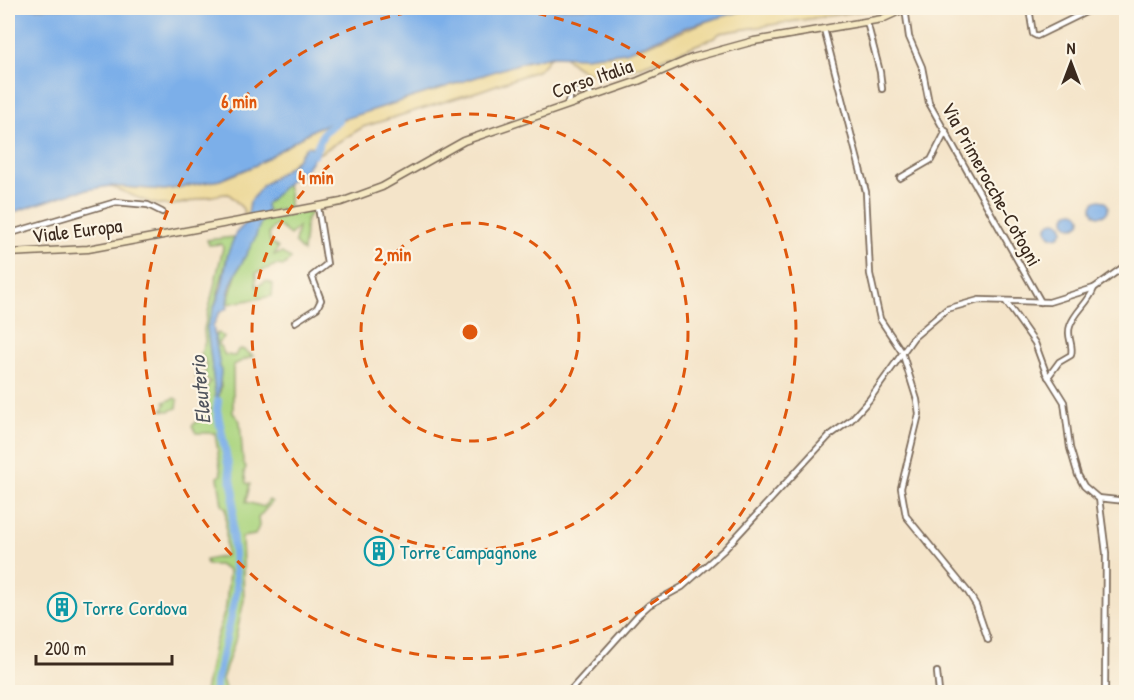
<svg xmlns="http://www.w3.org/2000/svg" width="1134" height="700" viewBox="0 0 1134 700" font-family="'Patrick Hand',sans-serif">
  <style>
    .green { fill: #add682; stroke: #748050; stroke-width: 1.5 }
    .sand { fill: #eeda9e; stroke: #94825e; stroke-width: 1.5 }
    .water { fill: #7cafe9; stroke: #5c6c84; stroke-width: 1.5 }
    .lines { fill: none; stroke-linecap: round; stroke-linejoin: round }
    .river { stroke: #7cafe9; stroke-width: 8 }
    .street-casing { stroke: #7c6b5a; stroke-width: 8 }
    .secondary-casing { stroke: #7c6b5a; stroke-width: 9 }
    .street { stroke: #fff; stroke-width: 4.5 }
    .secondary { stroke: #f6e9c3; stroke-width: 6 }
    .ring { fill: none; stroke: #df570d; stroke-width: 3; stroke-dasharray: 10 8 }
    .labels { text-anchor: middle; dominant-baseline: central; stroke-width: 4.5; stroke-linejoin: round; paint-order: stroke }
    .street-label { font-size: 20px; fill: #3b2a1e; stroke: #fcf5e5 }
    .culture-label { font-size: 20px; fill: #0d838f; stroke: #fcf5e5; text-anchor: start }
    .water-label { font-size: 21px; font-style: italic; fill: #4e525b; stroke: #fcf5e5 }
    .centre { fill: #df570d; stroke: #fcf5e5; stroke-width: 3 }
    .ring-label { font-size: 18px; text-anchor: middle; font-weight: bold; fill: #df570d; stroke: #fcf5e5; stroke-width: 4.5; stroke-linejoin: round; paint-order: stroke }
  </style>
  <rect width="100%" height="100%" fill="#fcf5e5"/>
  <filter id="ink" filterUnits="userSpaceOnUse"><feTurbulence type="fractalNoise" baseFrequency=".0167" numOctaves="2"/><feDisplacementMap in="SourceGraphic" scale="12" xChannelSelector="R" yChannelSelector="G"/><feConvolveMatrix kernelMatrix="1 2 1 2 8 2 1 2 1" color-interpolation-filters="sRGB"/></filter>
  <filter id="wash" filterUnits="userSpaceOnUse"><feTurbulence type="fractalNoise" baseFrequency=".008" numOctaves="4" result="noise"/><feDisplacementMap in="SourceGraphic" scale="24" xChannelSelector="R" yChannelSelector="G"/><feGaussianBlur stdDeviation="1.35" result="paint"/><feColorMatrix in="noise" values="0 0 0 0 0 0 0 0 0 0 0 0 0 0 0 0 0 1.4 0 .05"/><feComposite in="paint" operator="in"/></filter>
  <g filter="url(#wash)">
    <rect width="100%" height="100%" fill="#f4e4c9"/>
    <!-- green -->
    <g class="green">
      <path d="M286,184l3,8v16l-22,4 -1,-8z"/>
      <path d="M312,210l-6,11 -3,31 -8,-9 3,-16 -8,8 -11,-9h-4l-6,7 1,8 8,7 -4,7 8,-2 9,6 -8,7 -7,-1 -20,8v14l10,-6 7,3 -1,12 -45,8 10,-32 19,-36 3,-14z"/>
      <path d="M235,237l-7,16 -16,64 -5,10 10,79 4,-20 -8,-48 5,-5 6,4 -6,6 7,12 10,1 3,-6 4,-1 11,7 -20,9v48l7,8 3,41 3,5 -2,5 2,11 4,1 -4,18 18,5 5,-7 3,2 -14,16 1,8 -4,9 -13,2 2,63 -9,41 -13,38 4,13h-21l9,-46 12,-39 3,-36 -10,-6h-12l-1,-5 20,-4v-48l-4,-3 -4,-28 3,-3 -6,-41h-19l-4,-7 19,-17 -10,-7 6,-7 -3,-2 6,-11 -4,-4h-10v-4h9l1,-10 -5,-11 4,-11 -1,-13 19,-81 -1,-4 -13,1 -2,-5z"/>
      <path d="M175,398l3,2 -1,8 -8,3 -7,-1 4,-6 -2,-2z"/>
    </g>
    <!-- sand -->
    <g class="sand">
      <path d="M753,8h126l-159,25 -6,5c-28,10 -96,42 -122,36 -11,-3 -20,-11 -28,-18l45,-1 36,-9 80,-32z"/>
      <path d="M551,56l-12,14 -57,20 -119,37 -48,29 3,-9 -11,-1c-4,5 -9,14 -15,18 -26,19 -40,24 -45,58l-4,-13 -14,-15c-21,0 -40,11 -61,11 -21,0 -39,-12 -58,-19l55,4 55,-10 36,-15 60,-37 208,-66z"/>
    </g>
    <!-- water -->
    <g class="water">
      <path d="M8,8h745l-64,18 -63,26 -41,5 -34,-1 -27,6 -208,66 -60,37 -36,15 -55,10 -55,-4 -36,6 -66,22z"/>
      <path d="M317,145l-2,11 -14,20 -8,2 -27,26 1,8c-7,9 -8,16 -12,26 -10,21 -29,46 -28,70l-8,5 -6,13 8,46 -4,38 -10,-83 15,-41 6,-33 8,-20 11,-11 3,-20 12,-16 31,-22 14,-18 8,2z"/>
      <circle cx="1100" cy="208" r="8"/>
      <circle cx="1073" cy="219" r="8"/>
      <circle cx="1055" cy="229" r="8"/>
    </g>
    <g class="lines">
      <!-- river -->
      <g class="river">
        <path d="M314,154l10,-22 14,-11"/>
        <path d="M214,692l23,-103 -5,-58 2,-37 -17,-84 1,-9"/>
      </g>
    </g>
  </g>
  <g filter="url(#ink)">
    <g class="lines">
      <!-- street casing -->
      <g class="street-casing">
        <g id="street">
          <path d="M905,8l4,29 13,30 7,36 112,199"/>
          <path d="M1029,8l4,26 4,2 57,-28"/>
          <path d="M867,22l13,50 2,17"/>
          <path d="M824,29l42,163 4,82 10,45 22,33 15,48 2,14 -18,74 5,28 62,76 8,13 12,35"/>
          <path d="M567,104l5,-12 16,-1 5,4"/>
          <path d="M900,178l31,-18 15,-29"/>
          <path d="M8,234l108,-32 32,3 14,7"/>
          <path d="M1006,302l29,41 11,30 18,29 6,46 8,27 6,11 14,12 28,3"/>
          <path d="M295,322l22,-14 4,-8 -9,-24 15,-12 -9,-57"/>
          <path d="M1048,377l11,-15 12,-7c3,-11 -5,-18 -1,-29 5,-15 19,-23 24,-38"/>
          <path d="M1099,498l7,55 -1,139"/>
          <path d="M937,672l2,20"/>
          <path d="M569,692l69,-77 11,-10 33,-18 43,-38 104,-113 22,-16 18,-20 45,-63 33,-28 32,-9 70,2 45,-14 32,-23"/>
        </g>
      </g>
      <!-- secondary casing -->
      <g class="secondary-casing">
        <path id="secondary" d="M8,253l80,-4 253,-47 41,-15 82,-46 174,-60 54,-23 62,-17 128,-22 24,-11"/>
      </g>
      <!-- street -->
      <use href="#street" class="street"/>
      <!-- secondary -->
      <use href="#secondary" class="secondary"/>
    </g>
  </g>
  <!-- distance rings -->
  <g class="ring">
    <circle cx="470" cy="332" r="109"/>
    <circle cx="470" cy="332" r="218"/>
    <path d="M501 8A326 326 0 1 1 439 8"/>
  </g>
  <!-- icons -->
  <defs>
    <g id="building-ring" transform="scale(1.5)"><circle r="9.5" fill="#fcf5e5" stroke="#0f9aa8" stroke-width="1.5"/><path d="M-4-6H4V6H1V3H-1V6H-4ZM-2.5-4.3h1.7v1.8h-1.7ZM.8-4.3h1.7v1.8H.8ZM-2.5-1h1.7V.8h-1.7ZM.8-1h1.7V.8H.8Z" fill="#0f9aa8"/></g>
  </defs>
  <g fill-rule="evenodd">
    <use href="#building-ring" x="379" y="551"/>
    <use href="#building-ring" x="62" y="607"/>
  </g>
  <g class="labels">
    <!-- street labels -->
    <g class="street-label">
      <text transform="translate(592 78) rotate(-19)">Corso Italia</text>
      <text transform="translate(992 184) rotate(61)">Via Primerocche-Cotogni</text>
      <text transform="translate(77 230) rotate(-7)">Viale Europa</text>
    </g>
    <!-- culture labels -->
    <g class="culture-label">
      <text x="400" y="551">Torre Campagnone</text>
      <text x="83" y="607">Torre Cordova</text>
    </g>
    <!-- water labels -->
    <g class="water-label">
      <text transform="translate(200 390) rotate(-95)">Eleuterio</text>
    </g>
  </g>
  <circle cx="470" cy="332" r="9" class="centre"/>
  <g class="ring-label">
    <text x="239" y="108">6 min</text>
    <text x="316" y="184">4 min</text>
    <text x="393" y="261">2 min</text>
  </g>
  <!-- margin -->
  <rect width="1134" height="700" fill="none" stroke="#fcf5e5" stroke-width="30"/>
  <!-- north arrow -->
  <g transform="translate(1071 63)" stroke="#fcf5e5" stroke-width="4.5" paint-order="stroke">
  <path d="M0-4.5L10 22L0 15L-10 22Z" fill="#3b2a1e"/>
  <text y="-9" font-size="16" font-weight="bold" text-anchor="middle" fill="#3b2a1e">N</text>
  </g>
  <!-- scale -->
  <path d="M36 655v9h136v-9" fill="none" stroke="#3b2a1e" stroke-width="3"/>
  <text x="45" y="655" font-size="18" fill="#3b2a1e" stroke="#fcf5e5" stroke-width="4.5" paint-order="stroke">200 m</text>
</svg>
